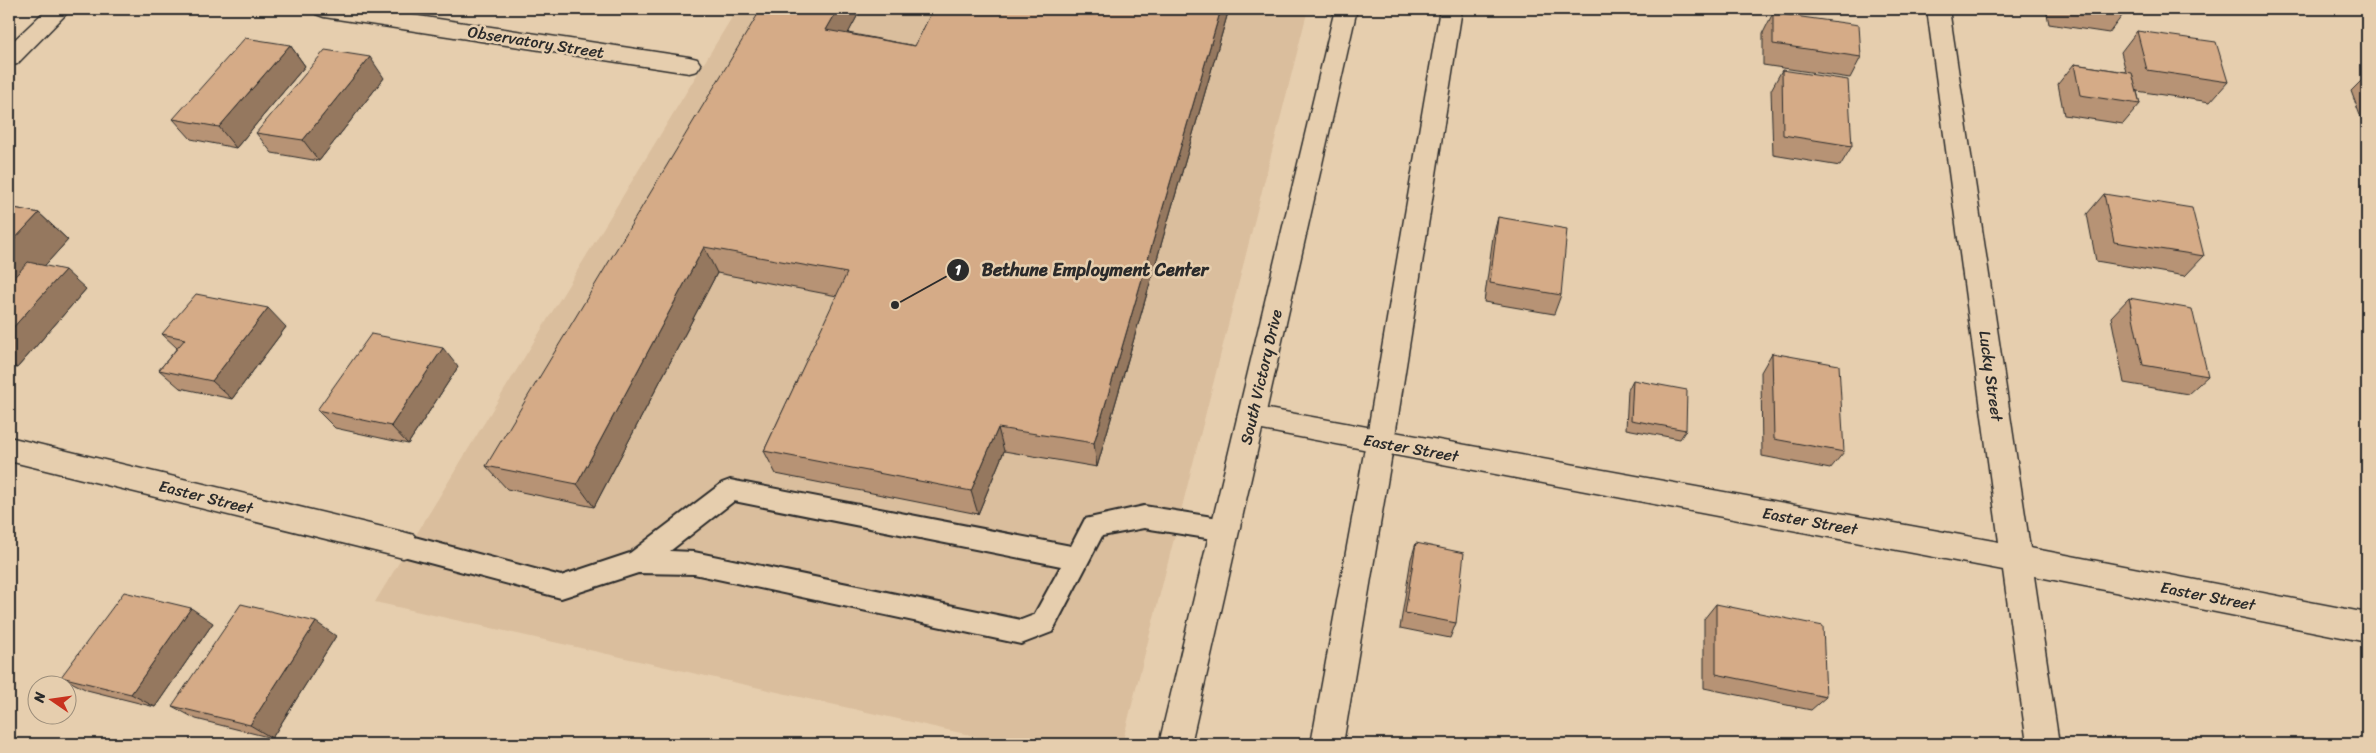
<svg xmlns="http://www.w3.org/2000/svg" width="2376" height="753" viewBox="0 0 2376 753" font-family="Sriracha,sans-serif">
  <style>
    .built { fill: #dabe9d }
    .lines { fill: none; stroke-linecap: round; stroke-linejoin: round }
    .lane-casing { stroke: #2b2b2b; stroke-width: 4 }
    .street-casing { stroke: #2b2b2b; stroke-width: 3 }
    .secondary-casing { stroke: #2b2b2b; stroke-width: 3 }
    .lane { fill: #e6ceae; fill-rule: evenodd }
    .street { fill: #e6ceae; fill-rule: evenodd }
    .secondary { fill: #e6ceae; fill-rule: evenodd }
    .wall { fill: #b79374; stroke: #2b2b2b }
    .shaded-wall { fill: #95785e; stroke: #2b2b2b }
    .building { fill: #d5ab87; stroke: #2b2b2b }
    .labels { text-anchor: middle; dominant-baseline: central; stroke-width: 5; stroke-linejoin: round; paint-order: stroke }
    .street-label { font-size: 16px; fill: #2b2b2b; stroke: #e6ceae }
    .leader { fill: none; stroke: #2b2b2b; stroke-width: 2 }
    .callout-dot { fill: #2b2b2b; stroke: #e6ceae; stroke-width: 2 }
    .mark-label { font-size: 15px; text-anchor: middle; font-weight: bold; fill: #fff }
    .callout-label { font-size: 18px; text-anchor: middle; font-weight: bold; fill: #2b2b2b; stroke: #e6ceae; stroke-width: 5; stroke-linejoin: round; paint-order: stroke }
  </style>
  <rect width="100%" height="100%" fill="#e6ceae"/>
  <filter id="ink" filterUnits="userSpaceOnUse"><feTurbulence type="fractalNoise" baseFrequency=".02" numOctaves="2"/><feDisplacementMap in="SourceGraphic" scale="10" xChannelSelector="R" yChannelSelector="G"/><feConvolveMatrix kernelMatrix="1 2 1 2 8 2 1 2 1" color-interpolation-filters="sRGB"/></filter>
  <g filter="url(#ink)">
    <!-- built -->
    <path class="built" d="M737,9h571l-186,735h-112l-635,-142z"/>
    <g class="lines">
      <!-- lane casing -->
      <g class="lane-casing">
        <path id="lane" d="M730,480l341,66 14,-27 59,-13 81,13 9,3 3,8 -3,8 -9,3 -81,-13 -42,8 -50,96 -31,12 -327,-70 -56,-1 -77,25 -158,-42 -9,-3 -3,-8 3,-8 9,-3 158,42 69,-23 92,-70zM734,501l327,65 -27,49 -13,5 -327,-68 -24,-1z"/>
      </g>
      <!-- street casing -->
      <g class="street-casing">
        <g id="street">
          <path d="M47,9h24l-54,55 -8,2v-21z"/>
          <path d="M313,9h59l317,48 8,2 4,6 -4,6 -8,2 -365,-56 -8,-3z"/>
          <path d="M1927,9h22l81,539 337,65v29l-333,-66 25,168h-32l-24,-174 -762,-144 -4,-8 4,-8 10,-4 748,136z"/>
          <path d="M9,437l394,95 11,3 4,10 -4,10 -11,3 -394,-97z"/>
        </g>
      </g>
      <!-- secondary casing -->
      <g class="secondary-casing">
        <g id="secondary">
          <path d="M1335,9h22l-166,735h-32z"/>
          <path d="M1440,9h22l-68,433 -51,302h-32l55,-302z"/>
        </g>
      </g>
      <!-- lane -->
      <use href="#lane" class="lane"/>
      <!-- street -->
      <use href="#street" class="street"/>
      <!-- secondary -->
      <use href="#secondary" class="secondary"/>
    </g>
    <!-- wall -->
    <g class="wall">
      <path d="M861,9l-13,24 67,13 314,-37 -132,458 -93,-16 -26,63 -202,-40 -12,-23 73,-155 -120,-23 -123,234 -87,-18 -21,-23z"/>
      <path d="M2046,9h78l1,3 -16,21 -60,-9z"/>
      <path d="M1773,13l88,44 -11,21 -87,-13v-32z"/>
      <path d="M2137,31l91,51 -18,20 -73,-11 3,13 -17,20 -59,-9 -6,-31 16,-20 52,8 -5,-20z"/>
      <path d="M290,45l15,21 -69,82 -45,-9 -18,-20z"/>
      <path d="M1782,70l70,76 -12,20 -67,-11 -2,-65z"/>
      <path d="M2367,75v44l-6,-1 -10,-27z"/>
      <path d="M384,78l-65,83 -47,-8 -16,-20z"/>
      <path d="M2104,194l100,62 -19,20 -89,-15 -9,-47z"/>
      <path d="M9,207l30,6 29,27 -24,26 42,23 -69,79 -8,-2z"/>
      <path d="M1498,217l63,78 -7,19 -70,-12 9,-65z"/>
      <path d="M2129,298l79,78 -20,18 -64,-11 -13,-66z"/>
      <path d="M286,327l-54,72 -52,-11 -21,-18 18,-22 -15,-14z"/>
      <path d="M1772,353l72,99 -14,17 -68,-13 -1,-84z"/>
      <path d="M458,367l-50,77 -73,-16 -18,-18z"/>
      <path d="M1633,380l53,50 -6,9 -54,-10 2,-39z"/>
      <path d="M1416,543l40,80 -6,15 -50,-10 11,-69z"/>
      <path d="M1716,604l110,93 -15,13 -107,-22v-69z"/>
      <path d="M213,623l-58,84 -68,-17 -26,-13z"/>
      <path d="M336,636l-64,102 -76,-19 -24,-13z"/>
    </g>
    <!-- shaded-wall -->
    <g class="shaded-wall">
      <path d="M838,9h23l-26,49 -9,-28z"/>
      <path d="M1221,9h8l-132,458 -3,-24z"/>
      <path d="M290,45l15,21 -69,82 -17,-21z"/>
      <path d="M370,57l14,21 -65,83 -16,-21z"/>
      <path d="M39,213l29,27 -59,65v-60z"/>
      <path d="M704,247l13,26 -123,234 -17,-23z"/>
      <path d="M65,270l21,19 -69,79 -8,-7v-29z"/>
      <path d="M268,308l18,19 -54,72 -20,-18z"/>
      <path d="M443,348l15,19 -50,77 -17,-18z"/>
      <path d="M998,428l6,23 -26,63 -7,-23z"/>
      <path d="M191,608l22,15 -58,84 -24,-13z"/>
      <path d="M316,622l20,14 -64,102 -22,-13z"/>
    </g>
    <!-- building -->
    <g class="building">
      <path d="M761,9h77l-12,21 89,16 18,-37h288l-127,434 -96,-15 -27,63 -207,-40 83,-178 -143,-26 -127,237 -91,-18z"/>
      <path d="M2102,9h22l1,3z"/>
      <path d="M1773,13l86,12 2,32 -88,-13z"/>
      <path d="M2137,31l79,11 12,40 -81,-12z"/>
      <path d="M245,38l45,7 -71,82 -46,-8z"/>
      <path d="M325,50l45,7 -67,83 -47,-7z"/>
      <path d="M2074,64l58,9 8,31 -60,-9z"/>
      <path d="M1782,70l66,10 4,66 -69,-11z"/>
      <path d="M2104,194l88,14 12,48 -90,-14z"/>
      <path d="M9,207l30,6 -30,32z"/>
      <path d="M1498,217l69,12 -6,66 -71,-12z"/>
      <path d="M28,262l37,8 -56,62v-49z"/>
      <path d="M196,294l72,14 -56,73 -53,-11 26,-31 -23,-5z"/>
      <path d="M2129,298l63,11 16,67 -65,-11z"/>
      <path d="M371,334l72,14 -52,78 -74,-16z"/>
      <path d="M1772,353l67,12 5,87 -70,-13z"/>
      <path d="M1633,380l54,10 -1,40 -55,-10z"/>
      <path d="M1416,543l48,10 -8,70 -51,-10z"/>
      <path d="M124,592l67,16 -60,86 -70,-17z"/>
      <path d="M241,604l75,18 -66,103 -78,-19z"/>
      <path d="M1716,604l107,22 3,71 -110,-23z"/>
    </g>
  </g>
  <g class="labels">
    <!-- street labels -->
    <g class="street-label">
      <text transform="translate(536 42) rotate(9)">Observatory Street</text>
      <text transform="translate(1991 376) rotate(82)">Lucky Street</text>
      <text transform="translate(1261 377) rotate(-77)">South Victory Drive</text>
      <text transform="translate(1411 448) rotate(10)">Easter Street</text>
      <text transform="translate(206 497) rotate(14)">Easter Street</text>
      <text transform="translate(1810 521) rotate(10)">Easter Street</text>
      <text transform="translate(2208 596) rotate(11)">Easter Street</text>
    </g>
  </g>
  <!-- callouts -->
  <path class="leader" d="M895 305L958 270"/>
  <g class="callout-dot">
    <circle cx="895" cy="305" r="5"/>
    <circle cx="958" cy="270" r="12"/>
  </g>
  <g class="mark-label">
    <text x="958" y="275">1</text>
  </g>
  <g class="callout-label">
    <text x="1095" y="276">Bethune Employment Center</text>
  </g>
  <!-- margin -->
  <rect width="2376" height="753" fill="none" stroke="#e6ceae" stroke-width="30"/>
  <rect x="15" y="15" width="2346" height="723" fill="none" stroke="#2b2b2b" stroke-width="2" filter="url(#ink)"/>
  <!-- north arrow -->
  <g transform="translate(52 700) rotate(283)"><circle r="24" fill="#e6ceae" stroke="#9b8d7a"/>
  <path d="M0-4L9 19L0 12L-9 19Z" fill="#c8321e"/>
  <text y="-8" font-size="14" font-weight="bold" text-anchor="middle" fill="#2b2b2b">N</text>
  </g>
</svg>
